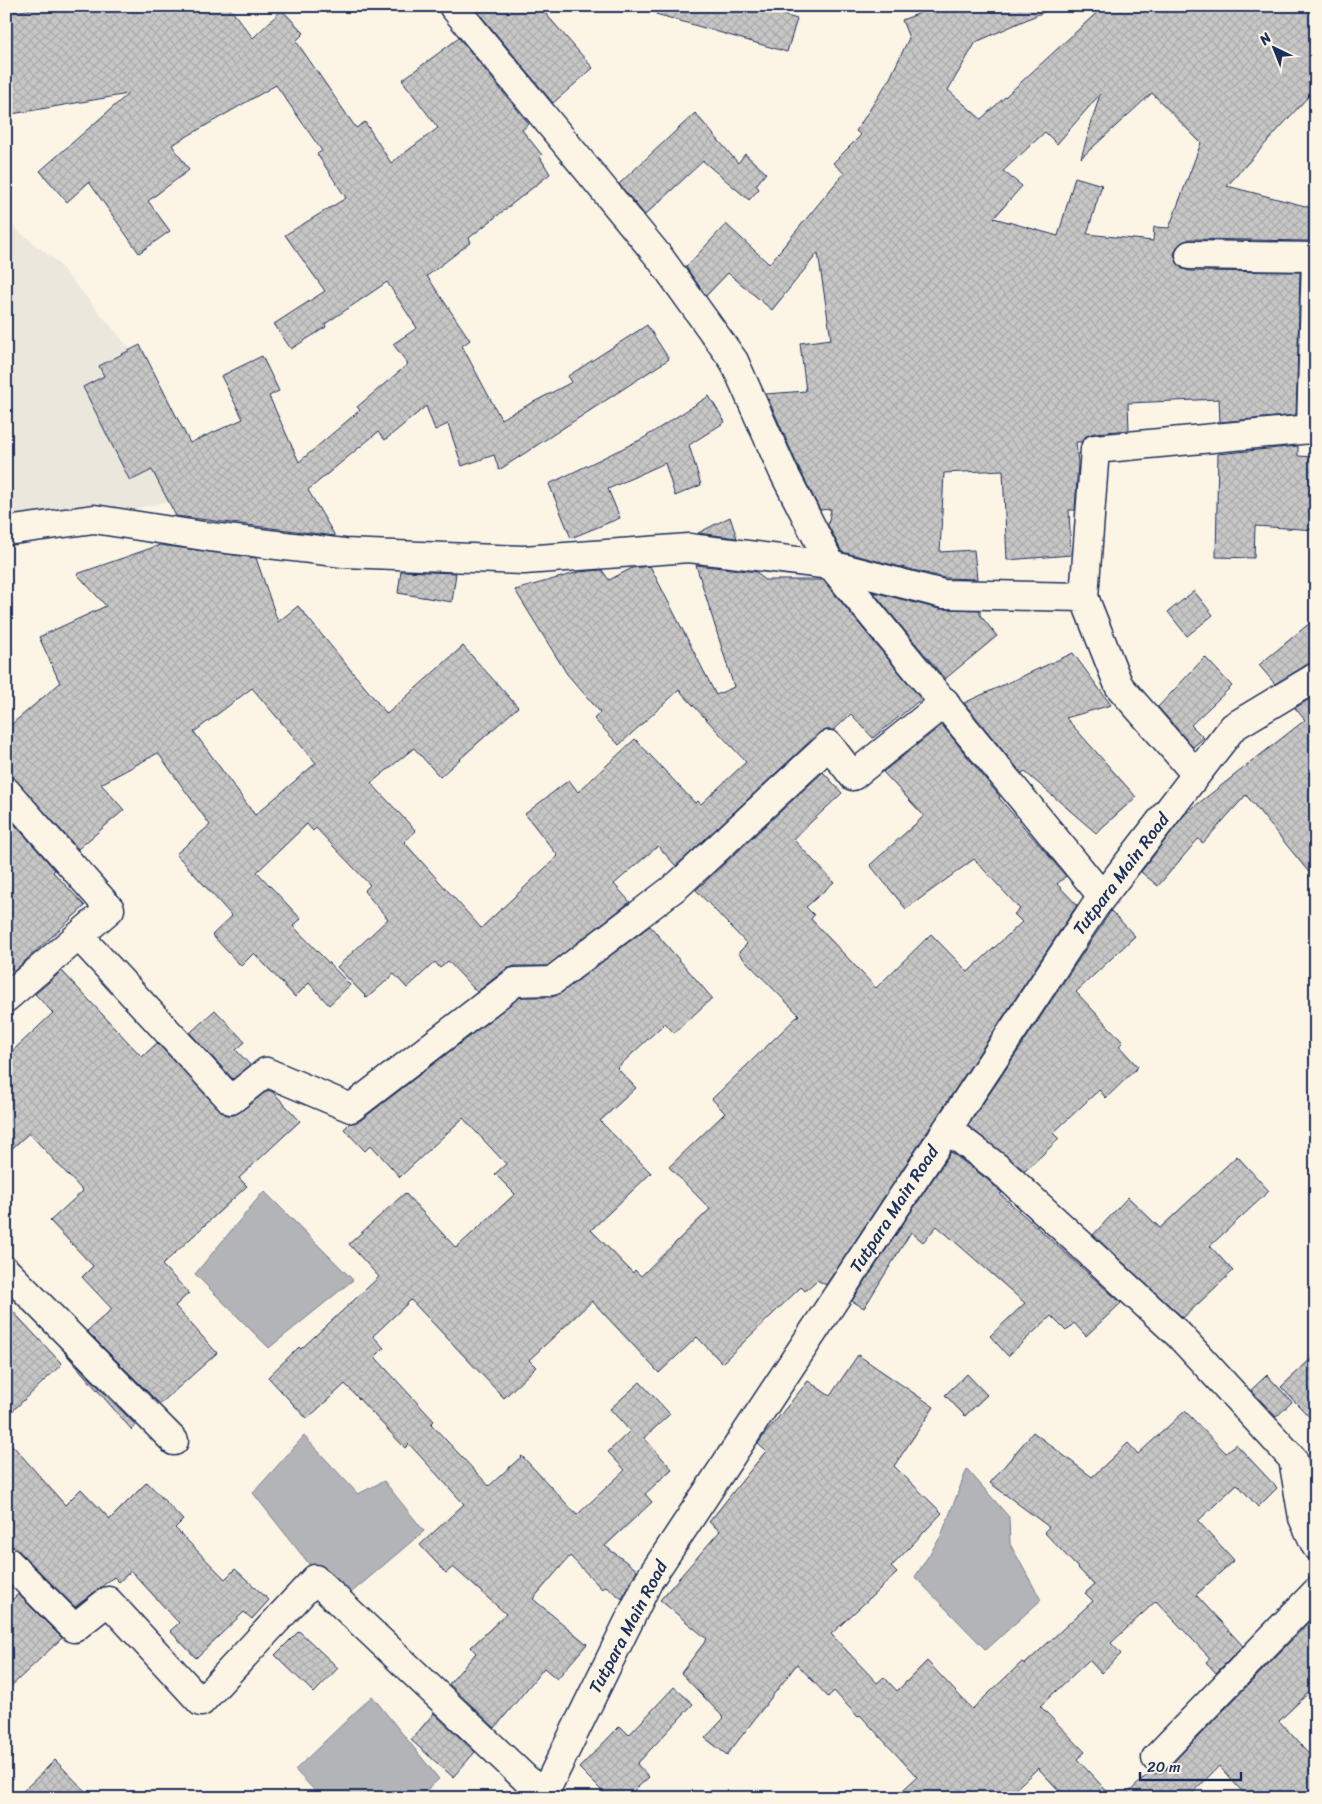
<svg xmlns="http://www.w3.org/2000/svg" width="1322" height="1804" viewBox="0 0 1322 1804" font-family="Sriracha,sans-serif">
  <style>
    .built { fill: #ece7dc }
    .water { fill: #b2b4b8; stroke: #767f94 }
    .building { fill: url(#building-cross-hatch); stroke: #1b2f5e; fill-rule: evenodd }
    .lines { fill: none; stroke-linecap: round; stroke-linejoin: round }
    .minor-casing { stroke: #1b2f5e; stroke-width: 31 }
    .minor { stroke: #fcf5e5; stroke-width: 28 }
    .labels { text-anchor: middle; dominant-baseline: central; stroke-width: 4.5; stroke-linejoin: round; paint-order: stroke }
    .street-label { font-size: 18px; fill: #1b2f5e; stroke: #fcf5e5 }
  </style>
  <defs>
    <pattern id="building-cross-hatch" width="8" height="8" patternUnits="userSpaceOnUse" patternTransform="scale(1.25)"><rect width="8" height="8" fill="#c8c7c6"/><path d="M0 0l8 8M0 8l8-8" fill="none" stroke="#ababac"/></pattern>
  </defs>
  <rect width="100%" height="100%" fill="#fcf5e5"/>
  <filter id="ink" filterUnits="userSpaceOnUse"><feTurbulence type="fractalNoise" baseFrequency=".02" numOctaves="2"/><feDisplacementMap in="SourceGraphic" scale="10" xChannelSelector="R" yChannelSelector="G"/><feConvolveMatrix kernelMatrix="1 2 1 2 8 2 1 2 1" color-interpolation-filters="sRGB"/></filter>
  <g filter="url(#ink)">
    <!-- built -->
    <path class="built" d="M6,221l50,40 112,133 34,99 -108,26 -88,12z"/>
    <!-- water -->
    <g class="water">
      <path d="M264,1191l89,89 -84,68 -74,-74z"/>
      <path d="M304,1436l54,58 26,-13 40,50 -79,67 -36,-34 -56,-71z"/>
      <path d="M967,1469l42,48 1,27 31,56 -55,50 -71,-73 26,-41z"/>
      <path d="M372,1696l67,83 -21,19h-96l-27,-28z"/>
    </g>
    <!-- building -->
    <g class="building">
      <path d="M33,6h195l25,32 29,-28 22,23 -8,8 60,87 9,-6 26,41 47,-35 -36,-48 57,-42 70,86 -7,6 20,25 -2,2 10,17 -81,64 2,4 -44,34 43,64 -8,6 39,73 71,-37 -4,-6 79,-51 22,34 -170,111 -5,-15 -32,11 -14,-42 -13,6 -9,-24 -41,34 -7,-8 -70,58 27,46 -159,-20 -24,-46 -22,11 -47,-94 21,-11 -5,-10 41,-21 50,98 53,-24 -22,-43 41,-20 17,35 -10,5 30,66 61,-52 -3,-3 51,-43 -15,-20 24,-16 -30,-46 -62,42 1,3 -35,22 -17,-25 51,-33 -40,-56 61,-37 -29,-44 5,-3 -46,-66 -104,60 17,25 -41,31 22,30 -31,22 -50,-71 -22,20 -27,-31 88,-77 -122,21v-102l27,-4z"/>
      <path d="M473,6h66l54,62 -40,35z"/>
      <path d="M657,6h97l43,13 -10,33 -131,-38z"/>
      <path d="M938,6h119l-81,36 -28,48 33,29 123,-113h212v82l-89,98 82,21v34l-119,-2 -8,3 -5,5 -3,7 3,9 5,6 8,2 110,1 -4,143 -76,7 -1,-23 -91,4 1,27 -35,3 -8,3 -5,6h-5l2,21 -3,47h-6l2,45 -64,5 -4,-90 -59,3 -4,79 34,-2 3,29 -32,-1 -103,-26 -14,-27 3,-16 -11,1 -23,-46 -31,-70 40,-3 -6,-48 31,-4 -13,-86 -46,57 -44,-37 -22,23 -20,-29 40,-43 43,40 75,-91 -11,-10 28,-28 -5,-4 34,-53 19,-40 -7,-18zM1152,93l49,50 -32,85 -15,-1 -1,14 -66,-7 15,-49 -27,-8 -17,59 -64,-18 28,-32 -19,-15 42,-39 12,12 43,-50 -19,64z"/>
      <path d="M695,113l43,50 7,-9 21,19 -10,12 3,4 -10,11 -46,-39 -58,54 -26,-31z"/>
      <path d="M709,396l16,26 -36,23 12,40 -26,11 -10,-33 -57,26 12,29 -49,20 -22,-54 93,-45z"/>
      <path d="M1298,446v10l18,1v73l-61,-4 -1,32 -38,-1 2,-103z"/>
      <path d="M730,517l7,21 -39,-5z"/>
      <path d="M160,545l96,13 22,64 20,-16 89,108 76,-68 55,61 -78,70 -26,-29 -43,35 45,48 -12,11 77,86 77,-72 -33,-42 44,-34 9,12 57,-53 60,64 3,-2 3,3 45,-42 -67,-72 -60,55 -25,-26 6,-7 -33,-38 -52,-84 64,-18 23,-2 7,10 23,-12 18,-2 66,129 18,-8 -38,-122 61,7 7,8h59l98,119 -48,39 -22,-24 -17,16h-8l-7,3 -143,133 -18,-20 -44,38 16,18 -83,64h-32l-9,3 -29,23 -29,-31 -8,7 -5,-6 -28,26 -13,-14 -27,24 -30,-31 51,-48 -24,-28 6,-6 -54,-57 -3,3 -6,-7 -50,48 44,47 -8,7 57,59 -21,20 -20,-22 -14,14 -41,-44 -13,13 -29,-31 20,-19 -56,-62 34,-29 -52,-72 -57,31 23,26 -46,39 -72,-80v-40l54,-46 -21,-46 67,-31 -29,-32zM252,688l64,75 -61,52 -61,-83z"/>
      <path d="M401,571l55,2 -4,29 -54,-9z"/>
      <path d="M1194,591l19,24 -26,21 -19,-24z"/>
      <path d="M873,592l66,17 41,1v5l17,21 -52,43z"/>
      <path d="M1316,618v43l-8,3 -33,20 -16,-19z"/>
      <path d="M1073,653l38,52 -45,13 70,79 -40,36 -72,-62 -2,3 -58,-71z"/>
      <path d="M1205,657l27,29 -41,39 13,13 -11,9 -35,-40z"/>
      <path d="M1316,695v186l-70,-86 -43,48 -5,-4 -40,47 -17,-14 44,-58 120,-94 -10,-12z"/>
      <path d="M942,725l58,72 -1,1 67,78 -9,8 20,21 -251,380 -9,-5 -12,11 -4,-4 -79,76 -25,-26 -38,36 -67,-72 -63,59 7,7 -32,31 -93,-98 -38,36 11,12 -9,9 59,64 -3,3 58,62 33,-30 55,59 48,-45 -17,-18 22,-21 -20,-22 30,-27 30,32 -26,24 28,31 -27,25 7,8 -47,44 32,24 -15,29 -16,-13 -4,3 -32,-33 -37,43 54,45 -30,35 -13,-11 -49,60 -46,-44 27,-31 -5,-6 35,-33 -53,-47 -7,6 -26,-28 44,-41 -55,-60 -4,4 -60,-64 -38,35 -39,-42 31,-30 2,2 78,-72 -30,-33 56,-51 51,55 59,-54 -20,-20 11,-10 -43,-46 -63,59 -29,-32 -6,6 -21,-22 6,-6 11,-3 159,-123h32l9,-4 89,-67 62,72 -38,35 -9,-10 -48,45 19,20 -36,33 51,52 -60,57 42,43 2,-3 6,6 69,-67 -41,-42 56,-54 -13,-14 87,-84 -61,-62 9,-9 -51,-54 127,-118 19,21 -49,46 41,43 -28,25 8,8 -3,4 65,69 55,-54 37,38 54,-50 -8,-8 6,-5 -46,-50 -68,50 -36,-44 54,-49 -41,-44z"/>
      <path d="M8,817l47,53 -2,2 32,34 -71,65 -8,-8z"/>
      <path d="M1111,911l24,25 -59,56 47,50 -4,4 19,21 -32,31 -7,-8 -46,43 6,6 -34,32 -57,-45z"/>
      <path d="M62,971l80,86 15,-14 69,72h7l7,-3 28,-22 5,2 27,29 -61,57 8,8 -85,79 27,28 -14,13 42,47 -57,51 -73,-73 25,-22 -30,-32 11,-11 -43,-45 33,-30 -54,-58 -23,21v-97l47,-44 -18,-19z"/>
      <path d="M215,1010l30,32 -9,8 14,15 -17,14 -43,-46z"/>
      <path d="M951,1152l37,28 14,13 -2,1 121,109 -35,33 -12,-13 -8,8 -15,-15 -43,40 -18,-20 35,-33 -88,-77 -14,16 -12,-10 -47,76 -12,-7z"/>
      <path d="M1237,1156l32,35 -59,55 23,25 -50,47 -90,-83 35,-38 32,31z"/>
      <path d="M6,1304l56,60 -56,53z"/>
      <path d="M64,1352l72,73 -4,5z"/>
      <path d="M1316,1354v70l-35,-37z"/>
      <path d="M858,1355l76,52 -40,59 48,47 -51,54 6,6 -66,61 46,49 7,-6 13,14 30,-30 45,48 50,-47 3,2 68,-63 -8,-8 9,-8 -50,-53 5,-5 -59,-44 43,-51 59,45 36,-34 10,11 47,-43 41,42 10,-9 41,44 -19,19 -21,-23 -39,37 36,39 -38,35 47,51 -27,27 -10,-11 4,-4 -54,-57 -45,42 10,11 -20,19 -12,-13 -49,46 45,46 -8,7 36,39h-47l-28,-30 -32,30h-112l23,-21 -57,-62 -2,2 -24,-26 -6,6 -31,-33 -70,91 -22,-17 19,-20 -43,-45 26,-34 -47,-39 60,-69 -11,-9 57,-71 -8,-7 6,-9 44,-54 22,15z"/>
      <path d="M967,1374l20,21 -22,21 -20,-21z"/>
      <path d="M1267,1375l25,27 -16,15 -25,-27z"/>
      <path d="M6,1438l59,67 16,-16 29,30 37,-37 36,38 -8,8 50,51 10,-10 34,31 -17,19 -8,-7 -48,46 -26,-27 9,-8 -48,-52 -12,11 -5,-5 -39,30 -58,-58 -11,-6z"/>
      <path d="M18,1594l44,44 -56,53v-85z"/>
      <path d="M1316,1615v71l-37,35 37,40v37h-68l-29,-32 -31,32h-65l27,-26 10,1 7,-4z"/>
      <path d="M299,1631l39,37 -24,25 -39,-38z"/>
      <path d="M674,1687l19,17 -56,60 12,13 -23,21h-17l-30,-30 41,-42 9,9z"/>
      <path d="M434,1713l41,39 -22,25 -42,-37z"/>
      <path d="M55,1760l37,38h-76z"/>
    </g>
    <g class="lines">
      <!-- minor casing -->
      <g class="minor-casing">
        <g id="minor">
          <path d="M453,6l207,252 74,103 49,110 48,94 271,331"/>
          <path d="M1190,255l126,2"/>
          <path d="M6,531l88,-12 116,18 134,16 180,7 165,-12 142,17 112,29 141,3 35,89 77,88"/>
          <path d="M1084,597l11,-148 216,-20 5,-171"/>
          <path d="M6,791l104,118 -104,89"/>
          <path d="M79,936l152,164 35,-28 85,36 164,-126 37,-1 126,-96 151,-140 24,31 92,-74"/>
          <path d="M947,1129l51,39 181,167 114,124 10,59 13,28"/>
          <path d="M6,1271l168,170"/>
          <path d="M6,1560l68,68 34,-27 93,101 114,-123 231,219"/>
          <path d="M1156,1758l160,-166"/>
          <path d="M542,1798l107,-218 446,-674 138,-179 83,-50"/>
        </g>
      </g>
      <!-- minor -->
      <use href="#minor" class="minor"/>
    </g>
  </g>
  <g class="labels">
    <!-- street labels -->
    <g class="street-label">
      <text transform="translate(1121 874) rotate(-53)">Tutpara Main Road</text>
      <text transform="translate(894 1209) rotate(-57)">Tutpara Main Road</text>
      <text transform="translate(628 1627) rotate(-62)">Tutpara Main Road</text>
    </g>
  </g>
  <!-- margin -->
  <rect width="1322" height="1804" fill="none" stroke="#fcf5e5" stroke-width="25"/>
  <rect x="12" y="12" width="1297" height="1779" fill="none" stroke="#1b2f5e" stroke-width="2" filter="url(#ink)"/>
  <!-- north arrow -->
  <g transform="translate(1274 48) rotate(317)" stroke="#fcf5e5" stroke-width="4" paint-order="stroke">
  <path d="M0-4L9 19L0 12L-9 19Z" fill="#1b2f5e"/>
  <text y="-8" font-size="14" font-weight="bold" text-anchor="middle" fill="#1b2f5e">N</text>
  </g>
  <!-- scale -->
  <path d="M1140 1772v8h101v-8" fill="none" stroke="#1b2f5e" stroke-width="2.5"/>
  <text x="1147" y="1772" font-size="15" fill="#1b2f5e" stroke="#fcf5e5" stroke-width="4" paint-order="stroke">20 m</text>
</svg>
